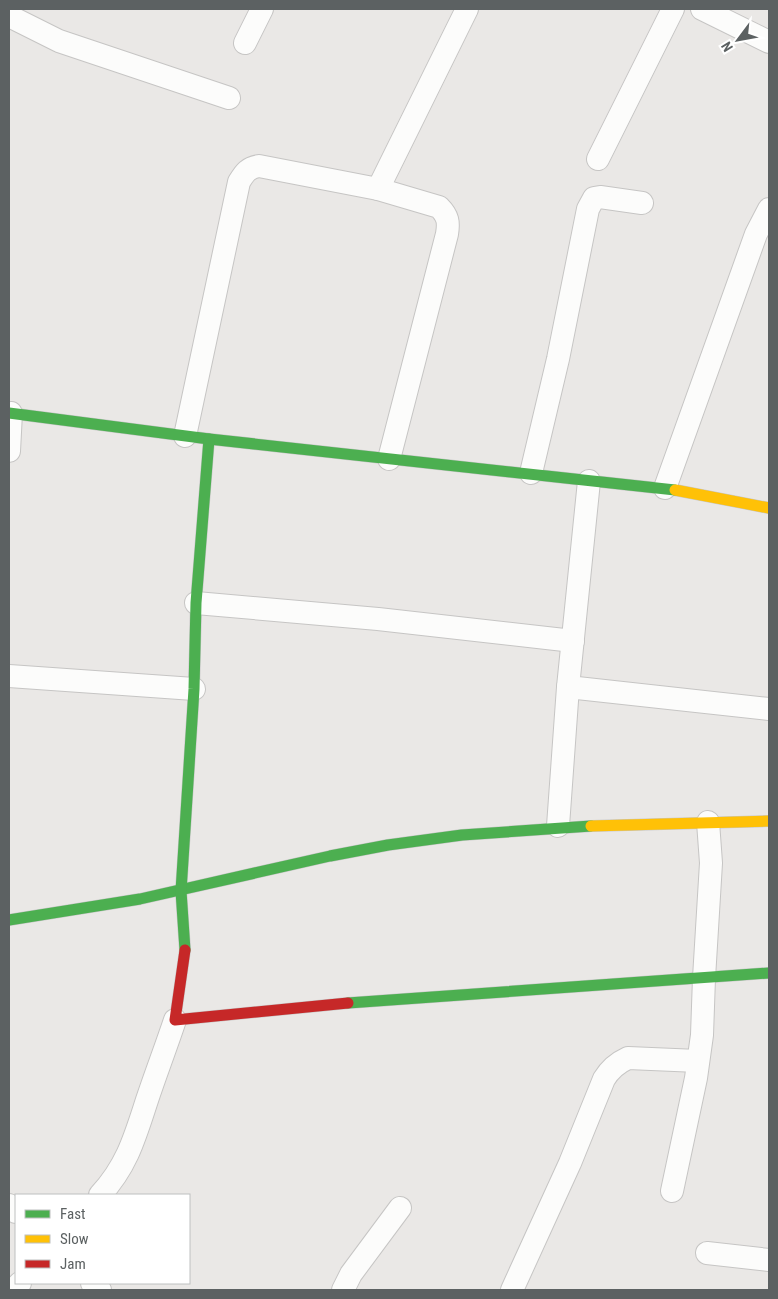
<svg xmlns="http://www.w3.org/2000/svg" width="778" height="1299" viewBox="0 0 778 1299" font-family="'Roboto Condensed',sans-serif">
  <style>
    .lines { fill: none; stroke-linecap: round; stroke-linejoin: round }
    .street-casing { stroke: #c6c5c4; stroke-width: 24 }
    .fast-casing { stroke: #c6c6c6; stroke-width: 12 }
    .slow-casing { stroke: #c6c6c6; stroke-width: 12 }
    .jam-casing { stroke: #c6c6c6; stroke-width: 12 }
    .street { stroke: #fcfcfb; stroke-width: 22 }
    .fast { stroke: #4caf50; stroke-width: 11 }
    .slow { stroke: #ffc107; stroke-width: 11 }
    .jam { stroke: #c62828; stroke-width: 11 }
  </style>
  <rect width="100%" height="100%" fill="#eae8e6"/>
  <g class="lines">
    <!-- street casing -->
    <g class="street-casing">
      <g id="street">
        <path d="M702,9l67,33"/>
        <path d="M9,16l50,25 170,57"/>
        <path d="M245,43l17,-34"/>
        <path d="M598,159l75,-150"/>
        <path d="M378,189l89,-180"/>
        <path d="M185,436l54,-254c6,-10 9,-14 20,-16l119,23 61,18c9,9 10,15 8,27l-58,225"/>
        <path d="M9,451l2,-38"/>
        <path d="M531,473l27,-114 30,-150 6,-11 6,-1 42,6"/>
        <path d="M665,488l91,-254 13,-25"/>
        <path d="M196,603l182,16 195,22"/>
        <path d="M9,676l185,13"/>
        <path d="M568,687l201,22"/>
        <path d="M558,826l10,-139 21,-206"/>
        <path d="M672,1191l24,-113 6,-43 2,-57 7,-115 -3,-41"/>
        <path d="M100,1195c27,-29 35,-58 47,-95 9,-27 19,-53 28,-80"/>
        <path d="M9,1205l7,7"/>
        <path d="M707,1253l62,7"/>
        <path d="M92,1283l8,7"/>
        <path d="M13,1290l7,-7"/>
        <path d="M343,1290l8,-16 49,-66"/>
        <path d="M512,1290l58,-127 34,-84c6,-10 13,-16 24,-21l70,3"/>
      </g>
    </g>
    <!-- fast casing -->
    <g class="fast-casing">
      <g id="fast">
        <path d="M9,413l200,26 466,51"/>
        <path d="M9,920l131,-21 190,-43 58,-11 74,-10 129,-9"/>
        <path d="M185,950l-4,-59 13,-202 2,-86 13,-164"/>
        <path d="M348,1003l421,-30"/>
      </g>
    </g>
    <!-- slow casing -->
    <g class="slow-casing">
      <g id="slow">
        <path d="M675,490l94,18"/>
        <path d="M591,826l178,-5"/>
      </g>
    </g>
    <!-- jam casing -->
    <g class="jam-casing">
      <path id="jam" d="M185,950l-10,70 173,-17"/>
    </g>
    <!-- street -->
    <use href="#street" class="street"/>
    <!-- fast -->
    <use href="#fast" class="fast"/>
    <!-- slow -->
    <use href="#slow" class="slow"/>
    <!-- jam -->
    <use href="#jam" class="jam"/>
  </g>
  <!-- border -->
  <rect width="778" height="1299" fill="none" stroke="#5c6162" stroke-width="20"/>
  <!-- legend -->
  <rect x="15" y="1194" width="175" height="90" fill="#ffffff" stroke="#bec0c0"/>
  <rect x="25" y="1210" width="25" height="8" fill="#4caf50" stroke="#bec0c0"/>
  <text x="60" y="1219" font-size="15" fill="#5c6162">Fast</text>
  <rect x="25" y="1235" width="25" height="8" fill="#ffc107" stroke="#bec0c0"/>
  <text x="60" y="1244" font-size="15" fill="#5c6162">Slow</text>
  <rect x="25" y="1260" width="25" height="8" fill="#c62828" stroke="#bec0c0"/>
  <text x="60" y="1269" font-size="15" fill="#5c6162">Jam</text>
  <!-- north arrow -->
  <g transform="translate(738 40) rotate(238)" stroke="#ffffff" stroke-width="4" paint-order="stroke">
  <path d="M0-4L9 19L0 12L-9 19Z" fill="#5c6162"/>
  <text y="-8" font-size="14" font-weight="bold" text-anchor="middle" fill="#5c6162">N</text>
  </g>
</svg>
